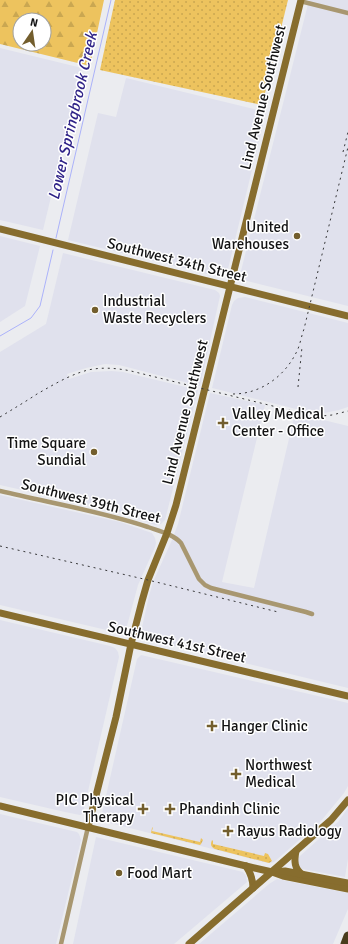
<svg xmlns="http://www.w3.org/2000/svg" width="348" height="944" viewBox="0 0 348 944" font-family="Signika,sans-serif">
  <style>
    .built { fill: #e0e1ed }
    .grass { fill: url(#grass-dots) }
    .forest { fill: url(#forest-firs); fill-rule: evenodd }
    .lines { fill: none; stroke-linecap: round; stroke-linejoin: round }
    .stream { stroke: #abb2fa; stroke-width: 1 }
    .street { stroke: #a89770; stroke-width: 4.5 }
    .secondary { stroke: #876d2e; stroke-width: 7 }
    .highway { stroke: #493c1c; stroke-width: 9 }
    .rail { stroke: #38383a; stroke-width: 1; stroke-dasharray: 2 4; stroke-linecap: butt }
    .poi-dot { fill: #735e2d; stroke: #fff; stroke-width: 1.5 }
    .labels { text-anchor: middle; dominant-baseline: central; stroke-width: 3; stroke-linejoin: round; paint-order: stroke }
    .street-label { font-size: 15px; fill: #131314; stroke: #fff }
    .poi-label { font-size: 15px; fill: #131314; stroke: #fff; text-anchor: start }
    .water-label { font-size: 16px; font-style: italic; fill: #302488; stroke: #fff }
  </style>
  <defs>
    <pattern id="grass-dots" width="8" height="8" patternUnits="userSpaceOnUse"><rect width="8" height="8" fill="#edc35e"/><path d="M2 2h.1M6 6h.1" fill="none" stroke="#caa751" stroke-width="1.8" stroke-linecap="round"/></pattern>
    <pattern id="forest-firs" width="22" height="20" patternUnits="userSpaceOnUse"><rect width="22" height="20" fill="#edc35e"/><path d="M5 1l3.5 6h-7zM16 11l3.5 6h-7z" fill="#caa751"/></pattern>
  </defs>
  <rect width="100%" height="100%" fill="#ebecf0"/>
  <!-- built -->
  <g class="built">
    <path d="M309,0h39v306l-109,-27z"/>
    <path d="M0,48l82,20 -39,162 -43,-10z"/>
    <path d="M126,78l140,34 -38,157 -5,5 -4,1h-7l-144,-35 30,-127 18,4z"/>
    <path d="M0,236l40,10 -15,60 -25,16z"/>
    <path d="M63,253l152,37 4,3 1,3 -20,90 -81,-21 -14,-1 -19,4 -19,6 2,5 22,-7 21,-1 11,1 75,18 -33,130 -4,4 -6,1 -31,-12 -124,-28v-133l46,-28z"/>
    <path d="M245,297l103,26v84l-9,3 -15,3 -16,-1 -96,-24 20,-83 2,-4 4,-3z"/>
    <path d="M210,393l55,12 -43,177 32,6 41,-175 53,13v262l-202,-49 -4,-4 -1,-3 8,-36 4,-14 19,-42 6,-16z"/>
    <path d="M0,495l120,27 32,11 3,5 1,5 -1,4 -17,38 -11,41 -2,3 -6,3h-4l-115,-27z"/>
    <path d="M0,620l110,26 5,2 3,4 1,5 -36,156 -3,2 -15,-3 -65,-15z"/>
    <path d="M141,655l207,48v83l-4,7 -23,28 -47,41 -3,1h-3l-166,-42 -1,-3 36,-159z"/>
    <path d="M348,808v51l-3,18 -43,-8 -2,-2 -2,-3v-5l2,-3 38,-34z"/>
    <path d="M0,814l77,18 2,2 2,6 -25,104h-56z"/>
    <path d="M96,837l147,35 3,4 1,6 -73,62h-101z"/>
    <path d="M277,879l71,14v16l-15,35h-134l70,-60z"/>
  </g>
  <!-- grass -->
  <g class="grass">
    <path d="M115,0h173l-26,105 -162,-35z"/>
    <path d="M153,827l-1,4 48,11 1,-4 2,2 -2,4 -1,1 -49,-12 1,-5z"/>
    <path d="M212,840l1,1v3l51,12 1,-3 3,1 4,7 -3,2 -54,-14c-4,-2 -5,-4 -3,-9z"/>
  </g>
  <!-- forest -->
  <path class="forest" d="M0,0h104l-14,66 -90,-22zM20,20h24v24h-24z"/>
  <g class="lines">
    <!-- stream -->
    <g class="stream">
      <path d="M56,238l55,-238"/>
      <path d="M0,336l31,-18 9,-12 13,-56"/>
    </g>
    <!-- street -->
    <g class="street">
      <path d="M300,1l48,12"/>
      <path d="M0,491c50,12 100,20 148,36 11,4 25,7 33,16l18,36 6,6 6,3 95,24 6,2"/>
      <path d="M61,944l27,-117"/>
    </g>
    <!-- secondary -->
    <g class="secondary">
      <path d="M0,229l348,87"/>
      <path d="M0,613l348,83"/>
      <path d="M0,806l246,60 26,6 11,4 65,13"/>
      <path d="M88,827l28,-110 15,-73 11,-43 6,-21 19,-47 9,-28 125,-505"/>
      <path d="M296,851c-2,10 -2,18 7,24"/>
      <path d="M246,866c4,6 7,14 7,22"/>
      <path d="M273,872l12,-1 63,12"/>
      <path d="M189,944l142,-124 17,-20"/>
    </g>
    <!-- highway -->
    <path class="highway" d="M345,944l3,-8"/>
    <!-- rail -->
    <g class="rail">
      <path d="M343,152l5,-20"/>
      <path d="M298,387l4,-40"/>
      <path d="M233,394c27,0 51,-17 63,-41 4,-7 5,-16 8,-24l44,-182"/>
      <path d="M0,417c13,-8 25,-15 37,-23 16,-9 32,-19 51,-24 14,-3 28,-2 43,1l174,43 17,2 10,-1 16,-4"/>
      <path d="M0,546l148,34 130,32"/>
    </g>
  </g>
  <!-- markers -->
  <g class="poi-dot">
    <circle cx="297" cy="236" r="4"/>
    <circle cx="95" cy="310" r="4"/>
    <path d="M221 417h4v4h4v4h-4v4h-4v-4h-4v-4h4z"/>
    <circle cx="94" cy="452" r="4"/>
    <path d="M210 720h4v4h4v4h-4v4h-4v-4h-4v-4h4z"/>
    <path d="M234 768h4v4h4v4h-4v4h-4v-4h-4v-4h4z"/>
    <path d="M141 803h4v4h4v4h-4v4h-4v-4h-4v-4h4z"/>
    <path d="M168 803h4v4h4v4h-4v4h-4v-4h-4v-4h4z"/>
    <path d="M226 825h4v4h4v4h-4v4h-4v-4h-4v-4h4z"/>
    <circle cx="119" cy="873" r="4"/>
  </g>
  <g class="labels">
    <!-- street labels -->
    <g class="street-label">
      <text transform="translate(263 97) rotate(-76)">Lind Avenue Southwest</text>
      <text transform="translate(177 260) rotate(14)">Southwest 34th Street</text>
      <text transform="translate(185 412) rotate(-76)">Lind Avenue Southwest</text>
      <text transform="translate(91 501) rotate(14)">Southwest 39th Street</text>
      <text transform="translate(177 642) rotate(13)">Southwest 41st Street</text>
    </g>
    <!-- poi labels -->
    <g class="poi-label">
      <text x="289" y="227" text-anchor="end">United<tspan x="289" dy="17">Warehouses</tspan></text>
      <text x="103" y="301">Industrial<tspan x="103" dy="17">Waste Recyclers</tspan></text>
      <text x="232" y="414">Valley Medical<tspan x="232" dy="17">Center - Office</tspan></text>
      <text x="86" y="443" text-anchor="end">Time Square<tspan x="86" dy="17">Sundial</tspan></text>
      <text x="221" y="726">Hanger Clinic</text>
      <text x="245" y="765">Northwest<tspan x="245" dy="17">Medical</tspan></text>
      <text x="134" y="800" text-anchor="end">PIC Physical<tspan x="134" dy="17">Therapy</tspan></text>
      <text x="179" y="809">Phandinh Clinic</text>
      <text x="237" y="831">Rayus Radiology</text>
      <text x="127" y="873">Food Mart</text>
    </g>
    <!-- water labels -->
    <g class="water-label">
      <text transform="translate(73 116) rotate(-77)">Lower Springbrook Creek</text>
    </g>
  </g>
  <!-- north arrow -->
  <g transform="translate(32 32) rotate(13)"><circle r="19" fill="#ffffff" stroke="#a1a1a1"/>
  <path d="M0-3L7 15L0 10L-7 15Z" fill="#735e2d"/>
  <text y="-6" font-size="11" font-weight="bold" text-anchor="middle" fill="#131314">N</text>
  </g>
</svg>
